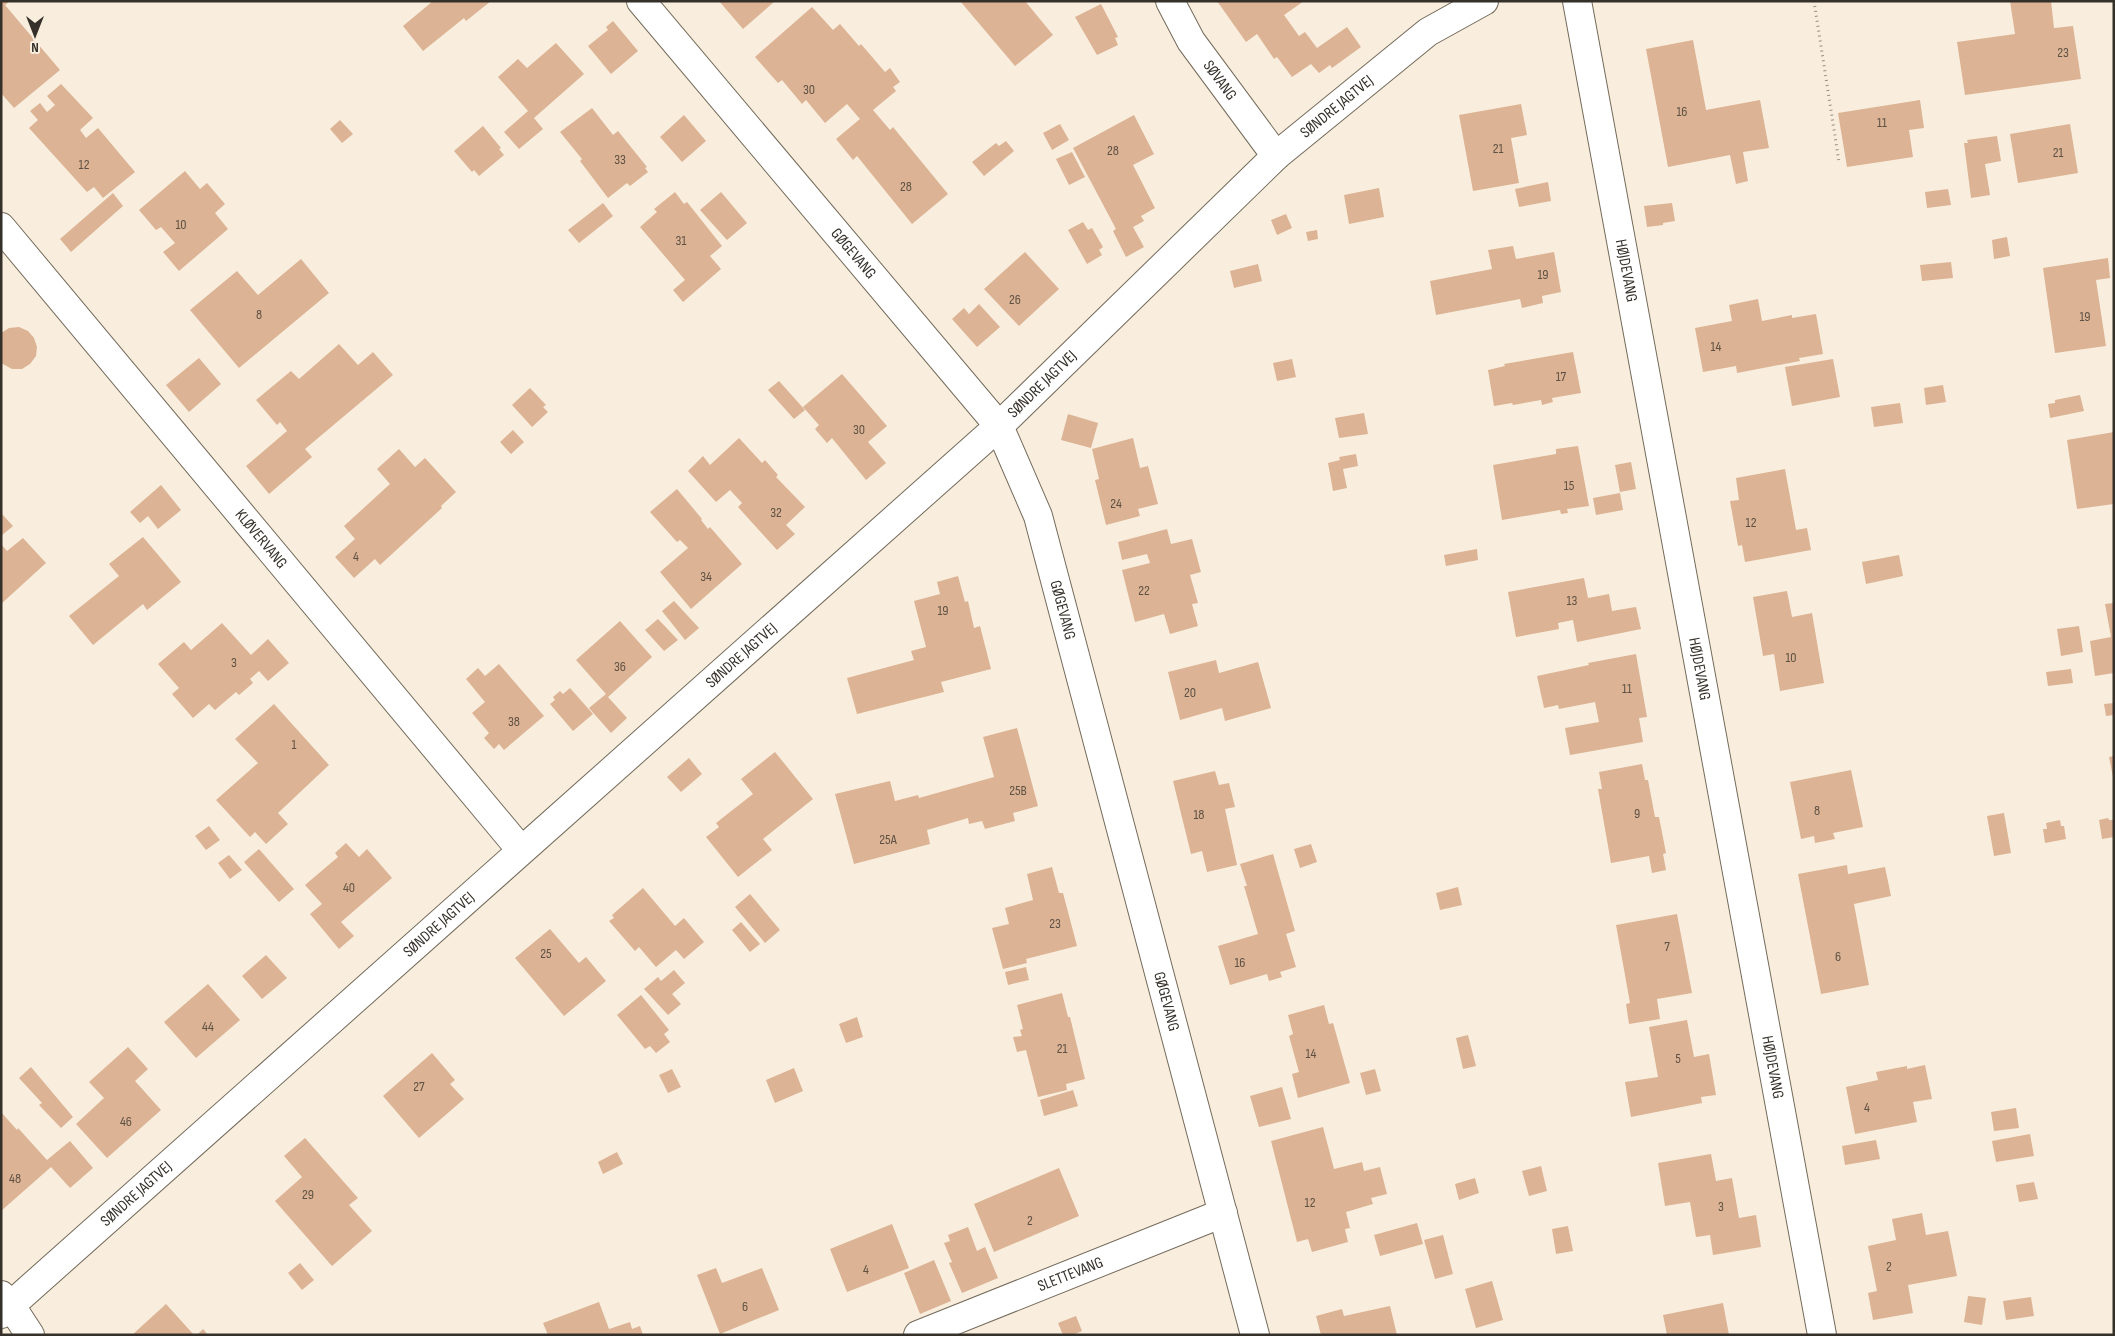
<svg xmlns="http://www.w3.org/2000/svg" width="2115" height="1336" viewBox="0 0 2115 1336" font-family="'Sofia Sans Condensed',sans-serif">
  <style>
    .building { fill: #dcb394 }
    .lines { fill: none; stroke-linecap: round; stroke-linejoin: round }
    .street-casing { stroke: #746a5b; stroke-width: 30 }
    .path { stroke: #958e82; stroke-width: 3; stroke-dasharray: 1 4; stroke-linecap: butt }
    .street { stroke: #fff; stroke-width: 28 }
    .labels { text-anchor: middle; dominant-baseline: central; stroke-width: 5; stroke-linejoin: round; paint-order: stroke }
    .number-label { font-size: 14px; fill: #5f5244 }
    .street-label { font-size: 16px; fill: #35312a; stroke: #f9eedd }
  </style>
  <rect width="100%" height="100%" fill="#f9eedd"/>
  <!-- building -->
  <g class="building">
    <path d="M1,1h9l-5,4 55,65 -46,38 -13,-15z"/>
    <path d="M433,1h58l-25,20 -2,-3 -41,33 -20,-25z"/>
    <path d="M719,1h56l-32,28z"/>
    <path d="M960,1h65l28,34 -38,31z"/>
    <path d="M1217,1h87l-20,14 15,21 6,-4 12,16 30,-21 14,20 -29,21 -2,-3 -11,8 -8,-9 -19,13 -15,-20 -3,2 -17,-25 -11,8z"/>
    <path d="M2010,1h41l3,27 19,-2 8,53 -116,16 -8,-53 58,-8z"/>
    <path d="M1101,4l17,33 -3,1 3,7 -21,10 -22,-38z"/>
    <path d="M812,7l21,23 7,-6 19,22 2,-2 24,28 5,-4 10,14 -7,5 3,4 -23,19 17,20 3,-3 55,67 -36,30 -55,-68 -4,4 -17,-21 24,-20 -13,-15 -22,19 -19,-23 -4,4 -20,-24 -4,3 -23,-26z"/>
    <path d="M613,21l25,30 -27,23 -23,-28 20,-16 -2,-3z"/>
    <path d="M1693,40l13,70 54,-10 9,48 -26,4 5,29 -12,3 -6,-29 -62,12 -22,-118z"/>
    <path d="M556,43l28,31 -50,44 9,11 -24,20 -15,-17 24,-21 -30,-34 20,-18 9,9z"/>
    <path d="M61,84l32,34 -13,12 6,8 12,-10 37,44 -32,26 -9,-11 -7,5 -58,-64 9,-8 -8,-9 10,-8 7,9 8,-7 -8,-9z"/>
    <path d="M1920,100l4,28 -15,2 4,27 -66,10 -9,-54z"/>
    <path d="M1521,104l6,31 -16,3 8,45 -46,8 -14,-76z"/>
    <path d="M592,108l21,27 5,-4 29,36 -2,1 3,4 -18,14 -3,-3 -19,15 -28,-37 2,-2 -22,-27z"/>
    <path d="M684,115l22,26 -24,21 -22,-25z"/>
    <path d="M1134,115l20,39 -21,11 22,43 -14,8 3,5 -11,6 11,20 -18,10 -13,-26 3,-2 -43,-81z"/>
    <path d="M340,120l13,14 -11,9 -12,-14z"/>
    <path d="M1060,124l9,16 -17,10 -9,-17z"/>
    <path d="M2070,124l8,49 -60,10 -8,-49z"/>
    <path d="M483,126l18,22 -2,1 5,6 -25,21 -5,-6 -2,2 -18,-21z"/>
    <path d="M1997,136l4,25 -16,3 5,31 -19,3 -7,-55h4l-1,-3z"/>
    <path d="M1006,141l8,10 -30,25 -12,-14 24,-19 3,3z"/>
    <path d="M1072,152l13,25 -16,8 -13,-26z"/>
    <path d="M185,171l15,18 7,-6 18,21 -10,9 13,16 -49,42 -16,-19 12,-9 -14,-16 -5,3 -17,-20z"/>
    <path d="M1548,182l3,19 -32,6 -4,-18z"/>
    <path d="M1379,188l5,29 -35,7 -5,-29z"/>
    <path d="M1948,189l3,16 -24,3 -2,-16z"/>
    <path d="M675,192l9,12 3,-2 35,44 -12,10 11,13 -38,33 -10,-12 12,-10 -45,-53 17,-15 -3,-3z"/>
    <path d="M721,192l26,31 -20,17 -27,-30z"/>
    <path d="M113,193l10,13 -52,46 -11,-13z"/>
    <path d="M603,203l10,13 -34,27 -11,-13z"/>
    <path d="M1672,203l3,18 -12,2v2l-16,2 -3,-21z"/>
    <path d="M1286,214l6,14 -15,7 -6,-15z"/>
    <path d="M1083,222l5,8 4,-2 11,19 -4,3 3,5 -15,9 -19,-34z"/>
    <path d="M1317,230l1,9 -10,2 -2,-9z"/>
    <path d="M2007,237l3,19 -16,3 -2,-19z"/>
    <path d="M1513,246l3,13 38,-7 7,40 -19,4 1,7 -21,5 -2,-9 -84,16 -6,-34 62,-12 -4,-19z"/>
    <path d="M1025,252l34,37 -40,37 -35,-37z"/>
    <path d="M2108,258l2,20 -14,2 10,66 -51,7 -12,-85z"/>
    <path d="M301,259l28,34 -90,75 -49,-58 47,-39 21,24z"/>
    <path d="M1951,262l2,16 -31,3 -2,-16z"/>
    <path d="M1258,264l4,17 -28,7 -4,-17z"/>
    <path d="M1758,299l4,22 30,-6v3l24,-4 7,40 -24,4 1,3 -63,12 -1,-7 -33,6 -8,-44 37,-7 -3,-16z"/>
    <path d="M979,304l21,23 -23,20 -25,-28 12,-11 5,6z"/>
    <path d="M19,327l9,4 6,7 3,9 -1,9 -6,8 -8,5h-10l-11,-6v-30l8,-5z"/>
    <path d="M339,344l19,21 15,-13 20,23 -88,74 7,8 -43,37 -23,-28 41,-35 -7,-9 -3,3 -21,-25 35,-29 8,8z"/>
    <path d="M1573,352l8,41 -29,5 1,4 -11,3 -1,-5 -28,5 -1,-2 -18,3 -6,-36 17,-4 -1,-2z"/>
    <path d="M199,358l22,26 -32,28 -23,-27z"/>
    <path d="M1292,359l4,18 -19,4 -4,-18z"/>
    <path d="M1833,359l7,38 -48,9 -7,-39z"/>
    <path d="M842,374l45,52 -19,16 18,21 -20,17 -34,-42 -5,5 -12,-14 4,-4 -16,-18z"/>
    <path d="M779,381l26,29 -11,9 -26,-29z"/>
    <path d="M1943,385l3,17 -20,3 -2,-17z"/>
    <path d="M530,388l16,17 -3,2 5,5 -16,15 -20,-22z"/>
    <path d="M2080,395l4,16 -34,7 -2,-14 7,-1v-3z"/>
    <path d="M1900,403l3,20 -29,4 -3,-20z"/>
    <path d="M1364,413l4,21 -29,4 -4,-20z"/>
    <path d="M1068,414l30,9 -7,25 -30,-8z"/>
    <path d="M513,430l11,12 -13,12 -11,-12z"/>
    <path d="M2114,432v72l-37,5 -10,-69z"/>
    <path d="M739,438l23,25 3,-3 13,15 -2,2 29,30 -19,18 9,9 -18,16 -39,-43 4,-4 -12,-13 -14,12 -28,-31 15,-15 7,9z"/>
    <path d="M1133,438l7,30 8,-2 10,38 -20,5 2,7 -34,9 -11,-45 4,-1 -7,-30z"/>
    <path d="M1578,446l11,60 -22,3 1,4 -7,1 -1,-4 -58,10 -9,-55 63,-11v-5z"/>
    <path d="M399,449l16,18 10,-9 31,34 -15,14 1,2 -62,57 -5,-6 -21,19 -19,-21 20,-18 -11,-13 46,-42 -13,-15z"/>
    <path d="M1356,454l2,12 -15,3 4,19 -14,3 -5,-28 12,-3 -1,-3z"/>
    <path d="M1631,462l5,27 -16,3 -5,-27z"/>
    <path d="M1785,469l11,61 11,-2 4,22 -66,12 -3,-17 -4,1 -8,-45 9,-1 -3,-22z"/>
    <path d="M161,485l20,25 -23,19 -10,-13 -8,7 -10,-11z"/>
    <path d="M677,489l25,30 -1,1 7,9 2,-2 32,37 -51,45 -31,-37 28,-24 -8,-8 -3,2 -27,-30z"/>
    <path d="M1620,493l3,17 -27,5 -3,-17z"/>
    <path d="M1,513l12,13 -12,10z"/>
    <path d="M1167,529l4,15 21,-5 9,33 -11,3 8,28 -6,1 6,22 -28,8 -6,-20 -29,8 -13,-52 28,-7 -3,-9 -25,6 -4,-18z"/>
    <path d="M143,537l38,45 -34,28 -4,-6 -50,41 -24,-29 50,-40 -10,-12z"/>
    <path d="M23,538l23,25 -45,41v-60l6,7z"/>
    <path d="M1477,549l1,11 -32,6 -2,-11z"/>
    <path d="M1899,555l4,21 -37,8 -4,-22z"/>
    <path d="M958,576l7,26 3,-1 6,27 6,-2 11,43 -50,13 3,10 -87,22 -10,-36 67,-18 -3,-9 15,-4 -12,-46 26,-7 -3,-12z"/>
    <path d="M1584,578l4,20 21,-4 3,17 24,-4 5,22 -64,13 -4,-22 -15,3 1,6 -43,8 -8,-45z"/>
    <path d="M1787,591l5,26 20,-4 12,70 -44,8 -6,-37 -11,2 -10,-59z"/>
    <path d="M674,601l25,27 -14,12 -23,-29z"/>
    <path d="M2114,603v70l-19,3 -5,-35 21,-4 -6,-33z"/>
    <path d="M658,619l20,21 -14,11 -19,-21z"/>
    <path d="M620,621l32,36 -44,40 19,21 -16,15 -22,-25 17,-14 -30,-34z"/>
    <path d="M222,623l29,32 17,-16 21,24 -21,18 -9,-10 -9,8 3,4 -14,12 -3,-3 -21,18 -6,-6 -16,14 -21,-24 7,-6 -21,-24 26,-22 7,8z"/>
    <path d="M2079,626l4,26 -22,4 -4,-27z"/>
    <path d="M1636,654l11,63 -8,1 4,24 -73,13 -5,-27 34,-6 -4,-20 -36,7 -1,-4 -14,3 -7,-32 52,-11 -1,-2z"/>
    <path d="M1216,660l3,13 39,-11 13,46 -46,13 -3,-13 -42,12 -12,-48z"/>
    <path d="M499,664l45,52 -40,34 -5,-6 -5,5 -10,-11 5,-5 -17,-20 13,-11 -19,-23 12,-11 7,8z"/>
    <path d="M2071,669l2,14 -25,3 -2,-14z"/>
    <path d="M570,688l23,26 -20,17 -23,-27 5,-4 -2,-3 7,-6 3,3z"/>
    <path d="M2114,703v12l-8,1 -2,-12z"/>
    <path d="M274,704l55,61 -51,48 10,11 -22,20 -11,-12 -5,5 -34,-37 42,-37 -23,-24z"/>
    <path d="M1017,728l21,78 -25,7 2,8 -30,8 -3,-8 -13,3 -1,-6 -41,12 3,14 -76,20 -19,-70 55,-13 5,20 23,-6 1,3 75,-21 -11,-40z"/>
    <path d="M775,752l38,47 -50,40 9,11 -34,27 -32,-40 13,-10 -3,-4 37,-29 -12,-15z"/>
    <path d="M2114,756v21h-1l-4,-20z"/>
    <path d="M689,758l13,16 -21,18 -14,-15z"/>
    <path d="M1642,764l3,16h3l7,37h4l7,36 -3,1 3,16 -14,3 -3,-17 -38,7 -13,-74h4l-3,-17z"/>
    <path d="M1851,770l12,57 -30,6 2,6 -20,4 -1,-7 -13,3 -11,-57z"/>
    <path d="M1215,771l4,14 10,-2 6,24 -10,2 12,56 -30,7 -5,-21 -11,3 -18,-73z"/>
    <path d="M2004,813l7,40 -17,3 -7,-40z"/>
    <path d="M2108,818l1,2h5v17l-12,2 -3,-19z"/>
    <path d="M2060,820l1,6h3l2,13 -21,4 -2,-14h4l-1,-6z"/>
    <path d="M209,826l11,14 -14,10 -11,-14z"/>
    <path d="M346,843l13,14 8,-8 25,29 -51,44 13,14 -15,13 -29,-35 12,-10 -17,-19 33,-28 -3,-4z"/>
    <path d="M1311,844l6,18 -17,6 -6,-19z"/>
    <path d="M259,849l35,40 -15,13 -35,-40z"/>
    <path d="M1273,854l22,77 -9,3 10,33 -16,5 2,5 -13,4 -2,-7 -37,11 -12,-39 40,-12 -14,-48h3l-7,-22z"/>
    <path d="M229,855l13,15 -12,9 -12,-16z"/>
    <path d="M1847,865l1,9 37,-7 6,29 -37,8 15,81 -48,9 -23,-120z"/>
    <path d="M1052,867l7,26h4l14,53 -51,13 1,4 -24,6 -11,-41 17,-4 -4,-16 28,-8 -6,-26z"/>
    <path d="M1458,887l4,18 -22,5 -4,-17z"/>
    <path d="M643,888l32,38 9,-8 20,24 -20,17 -8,-9 -20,17 -17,-20 -4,4 -26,-30 5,-3 -2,-3z"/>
    <path d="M750,894l30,36 -15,13 -30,-36z"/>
    <path d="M1677,914l15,79 -35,6 3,20 -31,5 -3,-20 4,-1 -14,-78z"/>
    <path d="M741,922l19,22 -10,8 -18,-22z"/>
    <path d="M550,929l29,34 7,-6 20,24 -42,35 -49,-58z"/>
    <path d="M266,955l21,23 -25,21 -20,-23z"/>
    <path d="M1026,967l3,13 -21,5 -3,-13z"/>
    <path d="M674,970l11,13 -13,11 9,10 -13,11 -24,-26 14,-12 3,4z"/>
    <path d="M208,984l32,36 -44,38 -32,-36z"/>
    <path d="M1062,993l6,24h2l15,62 -19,5 1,6 -29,7 -12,-47 -9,2 -4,-15 9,-1 -2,-6 3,-1 -6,-24z"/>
    <path d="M641,995l28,35 -5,4 6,8 -14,11 -6,-7 -5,3 -28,-34z"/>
    <path d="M1324,1005l5,19 4,-1 17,60 -52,15 -6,-24 7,-2 -10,-36 4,-2 -5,-19z"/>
    <path d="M857,1017l6,20 -17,6 -7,-19z"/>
    <path d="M1687,1020l7,37 15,-3 7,41 -15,2 1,6 -71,14 -6,-35 33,-5 -9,-50z"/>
    <path d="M1468,1035l8,31 -13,3 -7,-31z"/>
    <path d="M128,1047l20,22 -13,12 26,29 -54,48 -31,-34 28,-26 -15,-16z"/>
    <path d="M432,1053l23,27 -5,4 14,15 -45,39 -36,-42z"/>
    <path d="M1925,1065l7,34 -19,3 4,20 -62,12 -9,-47 32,-7 -2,-8 31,-6v3z"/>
    <path d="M31,1067l42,50 -12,11 -22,-23 3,-2 -23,-25z"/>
    <path d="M794,1068l9,23 -28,12 -9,-23z"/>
    <path d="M672,1069l9,18 -13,6 -9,-18z"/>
    <path d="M1375,1069l6,22 -15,4 -6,-22z"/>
    <path d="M1282,1087l9,32 -32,8 -9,-31z"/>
    <path d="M1073,1090l5,16 -34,10 -4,-16z"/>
    <path d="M2016,1108l3,20 -25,3 -3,-19z"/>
    <path d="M1,1112l16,18 1,-2 29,32 23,-19 23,27 -23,20 -19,-21 -50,44z"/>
    <path d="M1323,1127l11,42 28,-7 2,9 16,-4 7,27 -16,4 2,6 -27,8 4,16 -5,1 3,13 -36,10 -4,-13 -11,3 -26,-101z"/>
    <path d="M2030,1134l4,22 -38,6 -4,-21z"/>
    <path d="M305,1138l53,60 -9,7 23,26 -40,35 -57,-65 27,-24 -18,-21z"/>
    <path d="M1876,1140l4,19 -35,6 -3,-19z"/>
    <path d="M617,1152l6,12 -20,10 -5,-12z"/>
    <path d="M1711,1154l5,27 16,-3 7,40 17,-3 5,32 -48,8 -3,-20 -14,2 -6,-35 -25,4 -7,-43z"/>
    <path d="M1541,1166l6,25 -18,5 -7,-25z"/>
    <path d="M1059,1168l20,48 -85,36 -20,-48z"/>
    <path d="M1475,1178l4,15 -20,7 -4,-16z"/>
    <path d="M2034,1182l4,17 -19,3 -3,-17z"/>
    <path d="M1922,1213l4,22 22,-4 9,45 -49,9 5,28 -40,7 -5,-27 9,-2 -9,-45 28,-6 -4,-21z"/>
    <path d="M1417,1223l6,21 -43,12 -6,-21z"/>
    <path d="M892,1224l17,44 -62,24 -17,-43z"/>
    <path d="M1568,1226l5,25 -17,3 -4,-25z"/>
    <path d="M968,1227l9,24 8,-4 13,31 -36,15 -13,-30 3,-1 -8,-19 6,-2 -2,-6z"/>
    <path d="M1443,1235l10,39 -18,5 -11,-39z"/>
    <path d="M934,1260l17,41 -31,13 -16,-41z"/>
    <path d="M300,1263l14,17 -12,10 -14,-17z"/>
    <path d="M716,1268l6,15 40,-15 17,42 -59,24 -23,-59z"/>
    <path d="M1492,1281l11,39 -27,8 -11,-39z"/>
    <path d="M1968,1296l18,2 -4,27 -18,-3z"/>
    <path d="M2031,1297l3,19 -28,4 -3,-19z"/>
    <path d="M599,1302l10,27 21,-7 2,7 8,-3 3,9h-95l-5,-12z"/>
    <path d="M1723,1303l6,32h-62l-4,-20z"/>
    <path d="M166,1304l28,31h-62z"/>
    <path d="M1390,1306l7,29h-76l-5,-19 26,-7 2,7z"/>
    <path d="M1076,1316l6,15 -10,4h-9l-5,-12z"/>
    <path d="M203,1329l5,6h-11z"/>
  </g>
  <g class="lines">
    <!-- street casing -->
    <g class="street-casing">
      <g id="street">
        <path id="s1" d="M641,1l358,425 39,90 217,819"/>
        <path id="s2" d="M1170,1l21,40 85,115"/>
        <path id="s3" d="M1577,1l245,1334"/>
        <path id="s4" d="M1,227l520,623"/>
        <path d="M1,1295l10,11 19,29"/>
        <path id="s5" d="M1,1314l998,-888 277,-270 152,-124 56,-31"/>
        <path id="s6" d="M918,1335l305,-122"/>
      </g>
    </g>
    <!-- path -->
    <path class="path" d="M1814,1l25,161"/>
    <!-- street -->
    <use href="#street" class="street"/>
  </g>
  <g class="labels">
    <!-- number labels -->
    <g class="number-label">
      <text x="2063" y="52">23</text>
      <text x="809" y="89">30</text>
      <text x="1682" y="111">16</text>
      <text x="1882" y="122">11</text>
      <text x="1498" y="148">21</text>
      <text x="1113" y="150">28</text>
      <text x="2058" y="152">21</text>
      <text x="620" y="159">33</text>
      <text x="84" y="164">12</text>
      <text x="906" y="186">28</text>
      <text x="181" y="224">10</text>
      <text x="681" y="240">31</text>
      <text x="1543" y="274">19</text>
      <text x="1015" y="299">26</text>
      <text x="259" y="314">8</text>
      <text x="2085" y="316">19</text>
      <text x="1716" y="346">14</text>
      <text x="1561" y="376">17</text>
      <text x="859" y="429">30</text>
      <text x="1569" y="485">15</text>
      <text x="1116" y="503">24</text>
      <text x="776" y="512">32</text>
      <text x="1751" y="522">12</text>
      <text x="356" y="556">4</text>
      <text x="706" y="576">34</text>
      <text x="1144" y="590">22</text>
      <text x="1572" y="600">13</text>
      <text x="943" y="610">19</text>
      <text x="1791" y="657">10</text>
      <text x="234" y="662">3</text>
      <text x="620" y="666">36</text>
      <text x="1627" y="688">11</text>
      <text x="1190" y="692">20</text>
      <text x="514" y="721">38</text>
      <text x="294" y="744">1</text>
      <text x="1018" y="790">25B</text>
      <text x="1817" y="810">8</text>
      <text x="1637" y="813">9</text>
      <text x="1199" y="814">18</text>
      <text x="888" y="839">25A</text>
      <text x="349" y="887">40</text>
      <text x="1055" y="923">23</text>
      <text x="1667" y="946">7</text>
      <text x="546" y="953">25</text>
      <text x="1838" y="956">6</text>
      <text x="1240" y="962">16</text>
      <text x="208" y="1026">44</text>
      <text x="1062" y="1048">21</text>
      <text x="1311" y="1053">14</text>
      <text x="1678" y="1058">5</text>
      <text x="419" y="1086">27</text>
      <text x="1867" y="1107">4</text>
      <text x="126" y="1121">46</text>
      <text x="15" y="1178">48</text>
      <text x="308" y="1194">29</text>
      <text x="1310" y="1202">12</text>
      <text x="1721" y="1206">3</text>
      <text x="1030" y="1220">2</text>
      <text x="1889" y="1266">2</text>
      <text x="866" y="1269">4</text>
      <text x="745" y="1306">6</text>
    </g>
    <!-- street labels -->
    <g class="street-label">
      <text stroke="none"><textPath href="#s2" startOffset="94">SØVANG</textPath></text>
      <text stroke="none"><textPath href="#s5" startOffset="1801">SØNDRE JAGTVEJ</textPath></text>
      <text stroke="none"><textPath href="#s1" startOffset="330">GØGEVANG</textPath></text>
      <text stroke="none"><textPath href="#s3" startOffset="274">HØJDEVANG</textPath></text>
      <text stroke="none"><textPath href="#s5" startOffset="1396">SØNDRE JAGTVEJ</textPath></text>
      <text stroke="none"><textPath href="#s4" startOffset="406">KLØVERVANG</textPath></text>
      <text stroke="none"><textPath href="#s1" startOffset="751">GØGEVANG</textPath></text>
      <text stroke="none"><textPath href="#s5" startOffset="991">SØNDRE JAGTVEJ</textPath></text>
      <text stroke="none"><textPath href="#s3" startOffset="679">HØJDEVANG</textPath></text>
      <text stroke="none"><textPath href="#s5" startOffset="586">SØNDRE JAGTVEJ</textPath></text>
      <text stroke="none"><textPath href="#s1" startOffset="1156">GØGEVANG</textPath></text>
      <text stroke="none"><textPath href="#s3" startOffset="1084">HØJDEVANG</textPath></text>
      <text stroke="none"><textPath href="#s5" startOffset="181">SØNDRE JAGTVEJ</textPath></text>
      <text stroke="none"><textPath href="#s6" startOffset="164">SLETTEVANG</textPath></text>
    </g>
  </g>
  <!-- border -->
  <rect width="2115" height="1336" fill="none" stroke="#35312a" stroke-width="5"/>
  <!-- north arrow -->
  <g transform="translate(35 35) rotate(180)" stroke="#f9eedd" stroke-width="4" paint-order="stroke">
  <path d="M0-4L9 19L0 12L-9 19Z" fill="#35312a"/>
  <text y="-8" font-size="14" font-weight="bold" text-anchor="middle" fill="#35312a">N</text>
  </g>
</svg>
